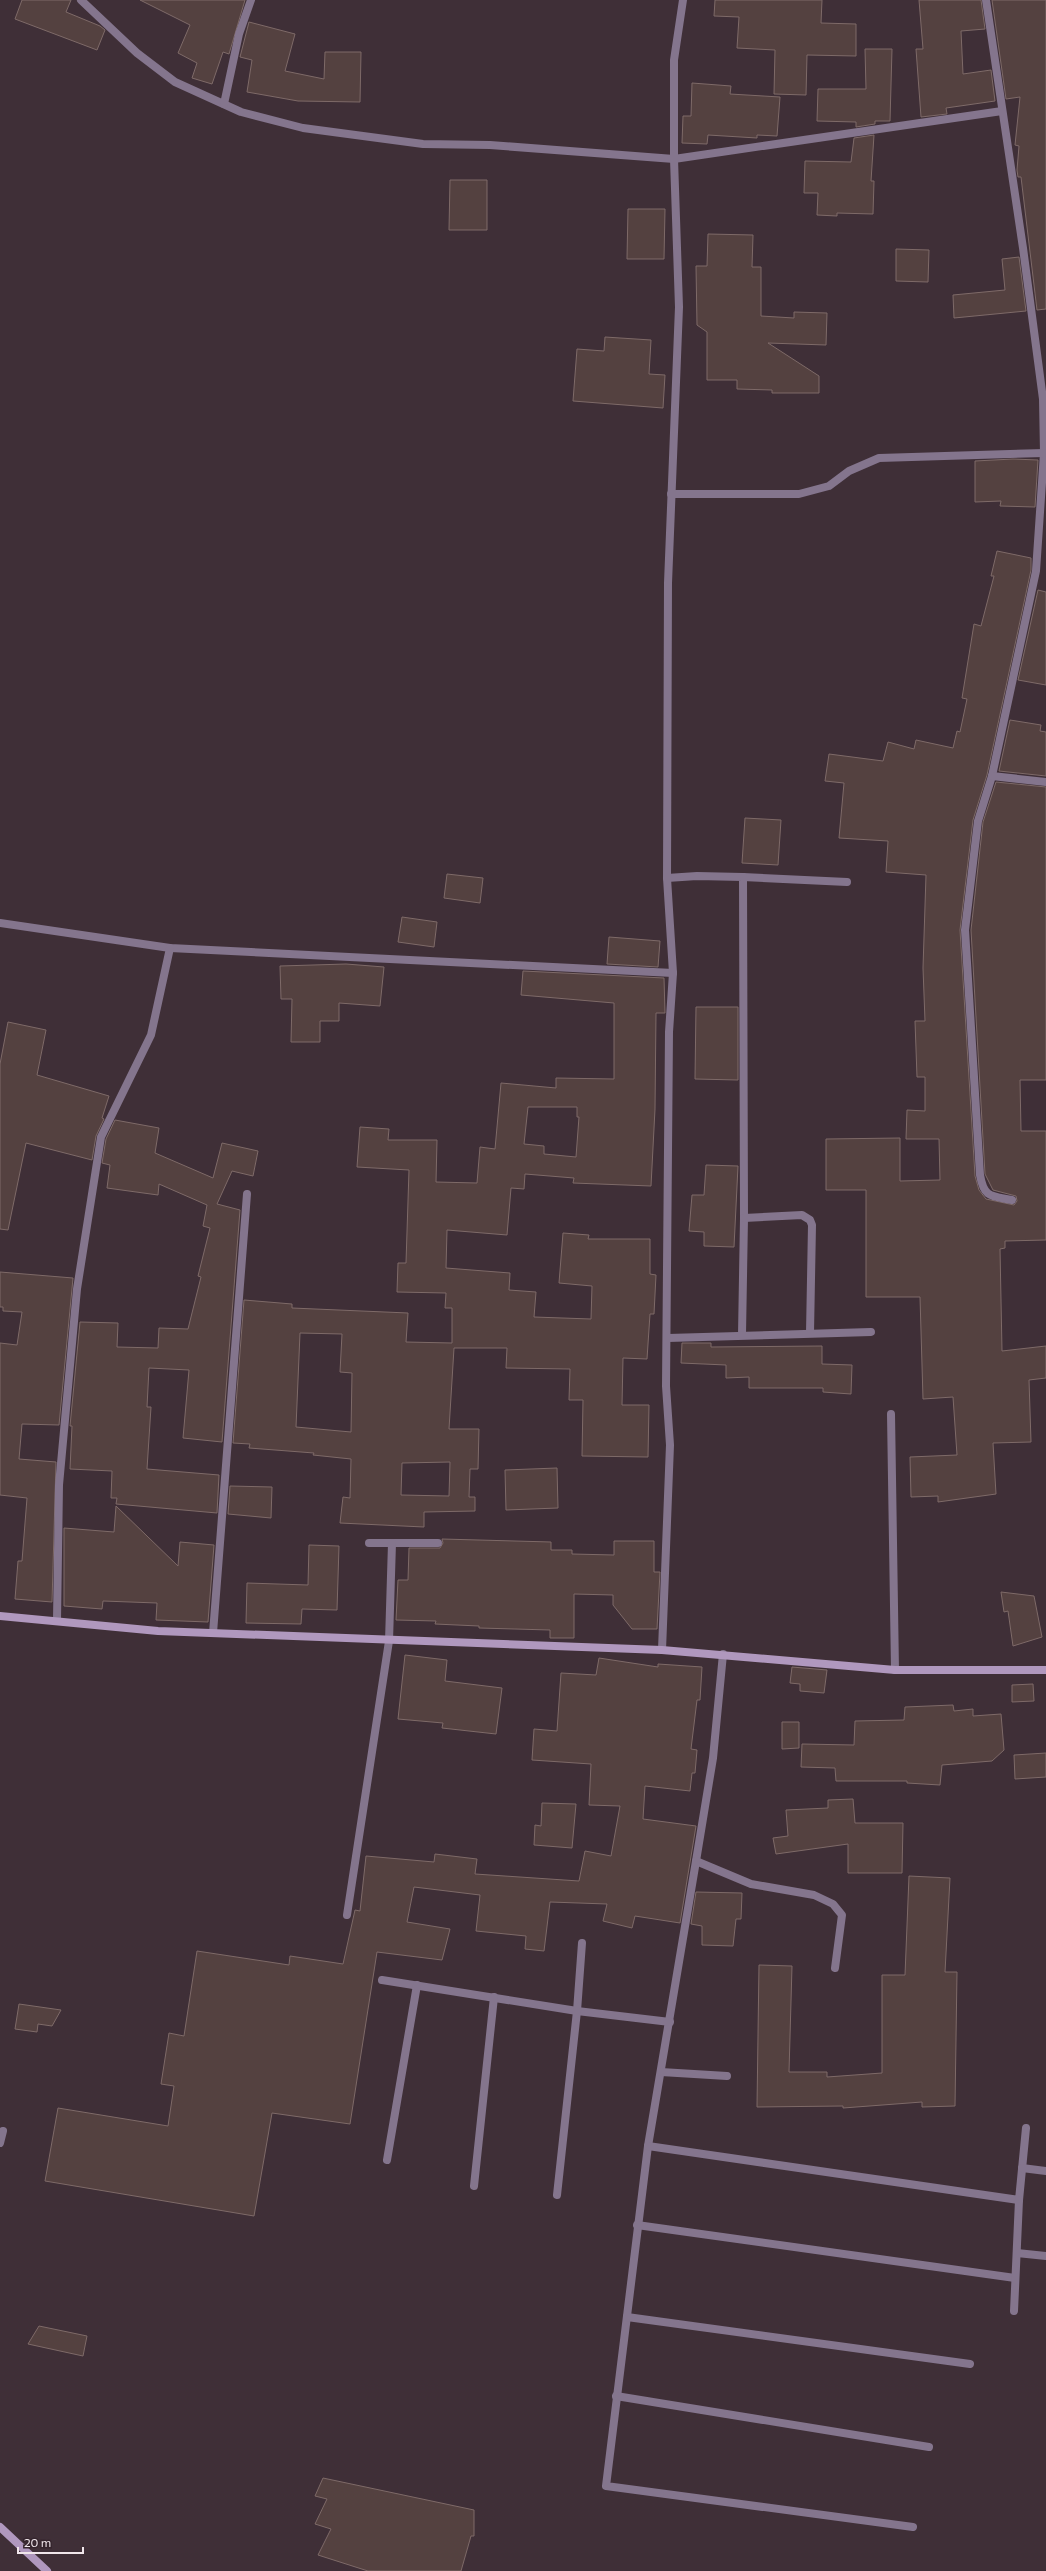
<svg xmlns="http://www.w3.org/2000/svg" width="1046" height="2571" viewBox="0 0 1046 2571" font-family="Commissioner,sans-serif">
  <style>
    .building { fill: #544140; stroke: #7e6a68; fill-rule: evenodd }
    .lines { fill: none; stroke-linecap: round; stroke-linejoin: round }
    .lane { stroke: #84758d; stroke-width: 8 }
    .street { stroke: #84758d; stroke-width: 8 }
    .secondary { stroke: #b098be; stroke-width: 8 }
  </style>
  <rect width="100%" height="100%" fill="#3f2f37"/>
  <!-- building -->
  <g class="building">
    <path d="M22,0h49l-5,12 34,14 5,4 -8,20 -82,-31z"/>
    <path d="M140,0h105l-16,54 -6,-2 -11,32 -20,-6 5,-15 -19,-10 12,-28z"/>
    <path d="M715,0h107l-1,23 35,1v32l-49,-1 -1,40 -32,-1 1,-44 -38,-2 2,-31 -25,-1z"/>
    <path d="M919,0h62l4,29 -24,2 2,43 28,-4 4,31 -49,7 1,6 -26,3 -5,-68h7z"/>
    <path d="M992,0h54v309l-9,1 -16,-133h-3l-1,-7 2,-24 -4,-1 5,-48 -14,2z"/>
    <path d="M249,22l46,12 -10,37 39,8 1,-27h36l-1,50 -62,-1 -51,-9 5,-32 -12,-3z"/>
    <path d="M865,49h27l-2,72h-15v3l-19,3v-5l-39,-1 1,-32h48z"/>
    <path d="M692,83l39,3 -1,8 50,3 -3,39 -20,-1v3l-49,-3 -1,9 -25,-1 1,-27h8z"/>
    <path d="M874,135l-3,46h3l-1,33 -36,-1v3l-20,-1 1,-22h-14l1,-32 46,1 3,-24z"/>
    <path d="M450,180h37v50h-38z"/>
    <path d="M628,209h37l-1,50h-37z"/>
    <path d="M708,234l45,1 -1,32h9v49l33,2v-6l33,1 -1,32 -58,-2 51,33v17h-47v-3l-35,-1v-9h-30v-48l-10,-7 -1,-59h11z"/>
    <path d="M896,249l33,1 -1,32 -32,-1z"/>
    <path d="M1019,257l7,54 -72,7 -1,-23 52,-5 -3,-31z"/>
    <path d="M605,337l46,3 -2,34 16,1 -2,33 -90,-7 4,-52 27,2z"/>
    <path d="M1013,459l25,1 -3,47 -35,-1 1,-5 -26,1v-41z"/>
    <path d="M997,551l34,7v12l-44,205 -14,45 -13,110 15,246 4,14 7,9 28,6 3,-4 -1,-5 -23,-6 -8,-16 -14,-244 12,-108 13,-40 50,5v293h-26l1,51h25v109l-41,1v7l-5,1 2,102 44,-5v32l-17,2 2,62 -38,1 3,51 -58,8v-6l-27,1 -1,-40 47,-2 -4,-58 -30,2 -3,-102h-54v-107h-40v-51l74,-1v43l40,-1 -1,-41h-33l1,-29 18,1v-34h-8l-2,-56h10l-2,-53 3,-93 -40,-3 2,-31 -49,-3 5,-55 -19,-2 4,-27 54,7 5,-19 26,7 2,-9 37,8 4,-17 3,1 7,-33 -5,-1 12,-74 7,2 13,-50h-3z"/>
    <path d="M1038,590l8,2v93l-28,-5z"/>
    <path d="M1010,720l31,5 -1,6 6,1v44l-47,-5z"/>
    <path d="M745,818l36,2 -3,45 -36,-2z"/>
    <path d="M447,874l36,4 -3,25 -36,-5z"/>
    <path d="M402,917l35,5 -3,25 -36,-5z"/>
    <path d="M609,937l51,4 -2,26 -51,-3z"/>
    <path d="M346,964l38,3 -4,39 -41,-3v18h-19v21h-29l1,-43h-11l-1,-33z"/>
    <path d="M523,971l141,7 1,35h-9l-1,96 -4,77 -78,-3 1,-5 -49,-4 -1,15 -13,-1 -4,47 -60,-5 -1,38 64,5 -1,17 27,2 -2,25 57,2 1,-33 -33,-3 4,-50 26,2 -1,4h62v35l6,1 -2,39h-4l-3,45 -24,-1 -1,47h27l-1,52 -66,-1 1,-56h-14l1,-31 -64,-1 1,-20h-53l-5,81h30l-1,40h-8l-1,28h6v14l-51,1v15l-84,-4 3,-26 7,1 1,-39 -38,-4 1,-2 -65,-5 1,-4 -17,-1 11,-143 48,4v4l116,5 -2,29 46,1v-35h-7l1,-15 -49,-1 1,-29h8l3,-93 -52,-3 3,-40 29,2 -1,11h49l-1,42 41,1 3,-36 15,2 6,-66 55,5v-10l58,1v-76l-93,-8zM528,1107h49v10h2l-3,40 -32,-3v-8l-20,-2zM300,1333l42,1 -2,38 12,1 -1,59 -55,-5zM450,1462l-1,34 -48,-1 1,-32z"/>
    <path d="M696,1007h42v73l-43,-1z"/>
    <path d="M8,1022l38,8 -9,45 72,21 -7,22 2,1 -8,17 -4,24 -66,-17 -18,87 -8,-1v-165z"/>
    <path d="M115,1120l44,8 -4,25 58,25 9,-35 36,8 -5,25 -21,-5 -15,33 23,6 -18,232 -39,-4 6,-68 -40,-2 -2,39h4l-4,62 72,6 -2,38 -101,-9 1,-6h-6l1,-27 -42,-2 2,-43h-2l10,-104 38,1 -1,24 41,1 1,-20 29,1 13,-52 -3,-1 12,-48 -7,-2 4,-21 -48,-21 -1,11 -51,-7 3,-23 -8,-2 4,-24z"/>
    <path d="M706,1165l32,1 -4,81 -30,-1v-14l-15,-1 3,-36h12z"/>
    <path d="M0,1272l73,6 -14,147 -37,-1 -3,35 37,3 -4,140 -37,-3 3,-38h4l5,-63 -27,-3v-152l17,2 5,-33 -19,-1v-4h-3z"/>
    <path d="M682,1343h29v4l111,-1v18l30,1 -1,29 -28,-2v-4h-74v-11l-23,1v-13l-45,-2z"/>
    <path d="M557,1468l1,40 -52,2 -1,-40z"/>
    <path d="M230,1486l42,1 -1,31 -43,-4z"/>
    <path d="M116,1506l62,60 2,-24 34,3 -6,77 -52,-2 1,-17 -54,-2 -1,8 -38,-3v-78l50,4z"/>
    <path d="M442,1539l109,3v8h21v4l42,1v-14h40v31h6l-3,57h-25l-19,-24v-10l-39,-1v44h-24v-8l-71,-2v-2l-44,-2 1,-3 -40,-1 2,-40h10l1,-32h31l3,-5z"/>
    <path d="M309,1545l30,1 -2,64 -35,-1 -1,15 -55,-1 1,-40 61,2z"/>
    <path d="M1001,1592l33,4 8,41 -29,9 -5,-35 -4,1z"/>
    <path d="M405,1655l42,5 -2,21 57,7 -6,46 -54,-6 1,-5 -45,-4z"/>
    <path d="M599,1658l59,9v-3l44,3 -2,33h-3l-6,49 6,1 -2,23h-3l-2,18 -45,-5 -2,33 53,7 -16,97 -45,-7 -3,12 -29,-7 4,-17 -57,-2 -6,49 -19,-2 1,-13 -50,-5 4,-36 -66,-8 -7,35 43,7 -8,31 -65,-8 -27,172 -78,-11 -18,103 -209,-35 13,-73 110,18 6,-40 -13,-2 8,-51 15,3 13,-85 92,14 1,-9 53,8 12,-54 5,1 6,-55 68,6 1,-8 42,5 -2,15 104,7 6,-30 26,5 9,-50 -31,-1 2,-41 -59,-4 2,-31 23,2 4,-58 35,2z"/>
    <path d="M792,1667l35,3 -3,23 -24,-2v-7l-10,-1z"/>
    <path d="M1033,1684l1,17 -22,1v-17z"/>
    <path d="M953,1705l1,6 19,-2v7l28,-2 3,36 -12,11 -50,4 -2,20 -33,-2v-2h-71l-1,-13 -34,-1 1,-23 52,1 1,-24 49,-1 1,-13z"/>
    <path d="M782,1722h17v26l-17,1z"/>
    <path d="M1046,1753v24l-31,2 -1,-24z"/>
    <path d="M853,1799l2,24h48l-1,50h-54v-29l-72,10 -3,-16 15,-2 -2,-26 42,-2v-8z"/>
    <path d="M542,1803l34,1 -4,44 -38,-3 1,-20 6,1z"/>
    <path d="M909,1876l41,2 -5,94h12l-2,134 -33,1v-5l-79,6v-2l-86,1 2,-142 33,1 -3,106h38v5l55,-4v-98h23z"/>
    <path d="M696,1892l46,1 -1,26h-5l-3,27 -31,-1v-19l-11,-2z"/>
    <path d="M19,2004l42,6 -9,16 -14,-2 -1,8 -22,-3z"/>
    <path d="M39,2326l48,10 -4,20 -55,-12z"/>
    <path d="M323,2478l151,32v26h-3l-10,35h-93l-50,-16 13,-26 -16,-5 12,-25 -12,-3z"/>
  </g>
  <g class="lines">
    <!-- lane -->
    <g class="lane">
      <path d="M347,1915l42,-274"/>
      <path d="M0,2143l3,-12"/>
    </g>
    <!-- street -->
    <g class="street">
      <path d="M81,0l56,53 38,29 66,30 62,16 120,16 67,1 184,14 328,-48"/>
      <path d="M986,0l37,248 20,151 1,54 -8,118 -44,205 -14,45 -13,109 15,245c4,23 11,21 32,25"/>
      <path d="M224,104l15,-70 12,-34"/>
      <path d="M671,494h128l30,-8 20,-15 30,-13 165,-5"/>
      <path d="M992,776l54,6"/>
      <path d="M743,877l104,5"/>
      <path d="M667,878l30,-2 46,1 1,341 -2,117"/>
      <path d="M0,923l170,25 503,25"/>
      <path d="M744,1218l58,-3 8,5 2,5 -2,108"/>
      <path d="M668,1338l203,-6"/>
      <path d="M891,1414l4,256"/>
      <path d="M369,1543h69"/>
      <path d="M57,1621l2,-136 18,-196 24,-152 50,-102 19,-87"/>
      <path d="M213,1633l34,-439"/>
      <path d="M389,1641l3,-98"/>
      <path d="M662,1650l8,-205 -4,-59 3,-354 4,-59 -6,-95 1,-295 11,-276 -5,-148v-99l9,-60"/>
      <path d="M723,1654l-10,104 -17,103 55,23 63,11 19,9 9,11 -7,53"/>
      <path d="M696,1861l-48,285 -42,340 307,41"/>
      <path d="M382,1980l195,31 93,11"/>
      <path d="M661,2072l66,4"/>
      <path d="M648,2146l371,54 7,-72"/>
      <path d="M387,2160l30,-175"/>
      <path d="M1022,2168l24,3"/>
      <path d="M474,2186l20,-189"/>
      <path d="M557,2195l20,-184 5,-68"/>
      <path d="M637,2225l378,53"/>
      <path d="M1017,2253l29,3"/>
      <path d="M1014,2311l5,-111"/>
      <path d="M627,2317l343,47"/>
      <path d="M616,2396l313,51"/>
    </g>
    <!-- secondary -->
    <g class="secondary">
      <path d="M0,1616l158,15 504,19 233,20h151"/>
      <path d="M0,2527l47,44"/>
    </g>
  </g>
  <!-- scale -->
  <path d="M18 2547v6h65v-6" fill="none" stroke="#f0e6eb" stroke-width="2"/>
  <text x="24" y="2547" font-size="12" fill="#f0e6eb" stroke="#35252d" stroke-width="3" paint-order="stroke">20 m</text>
</svg>
